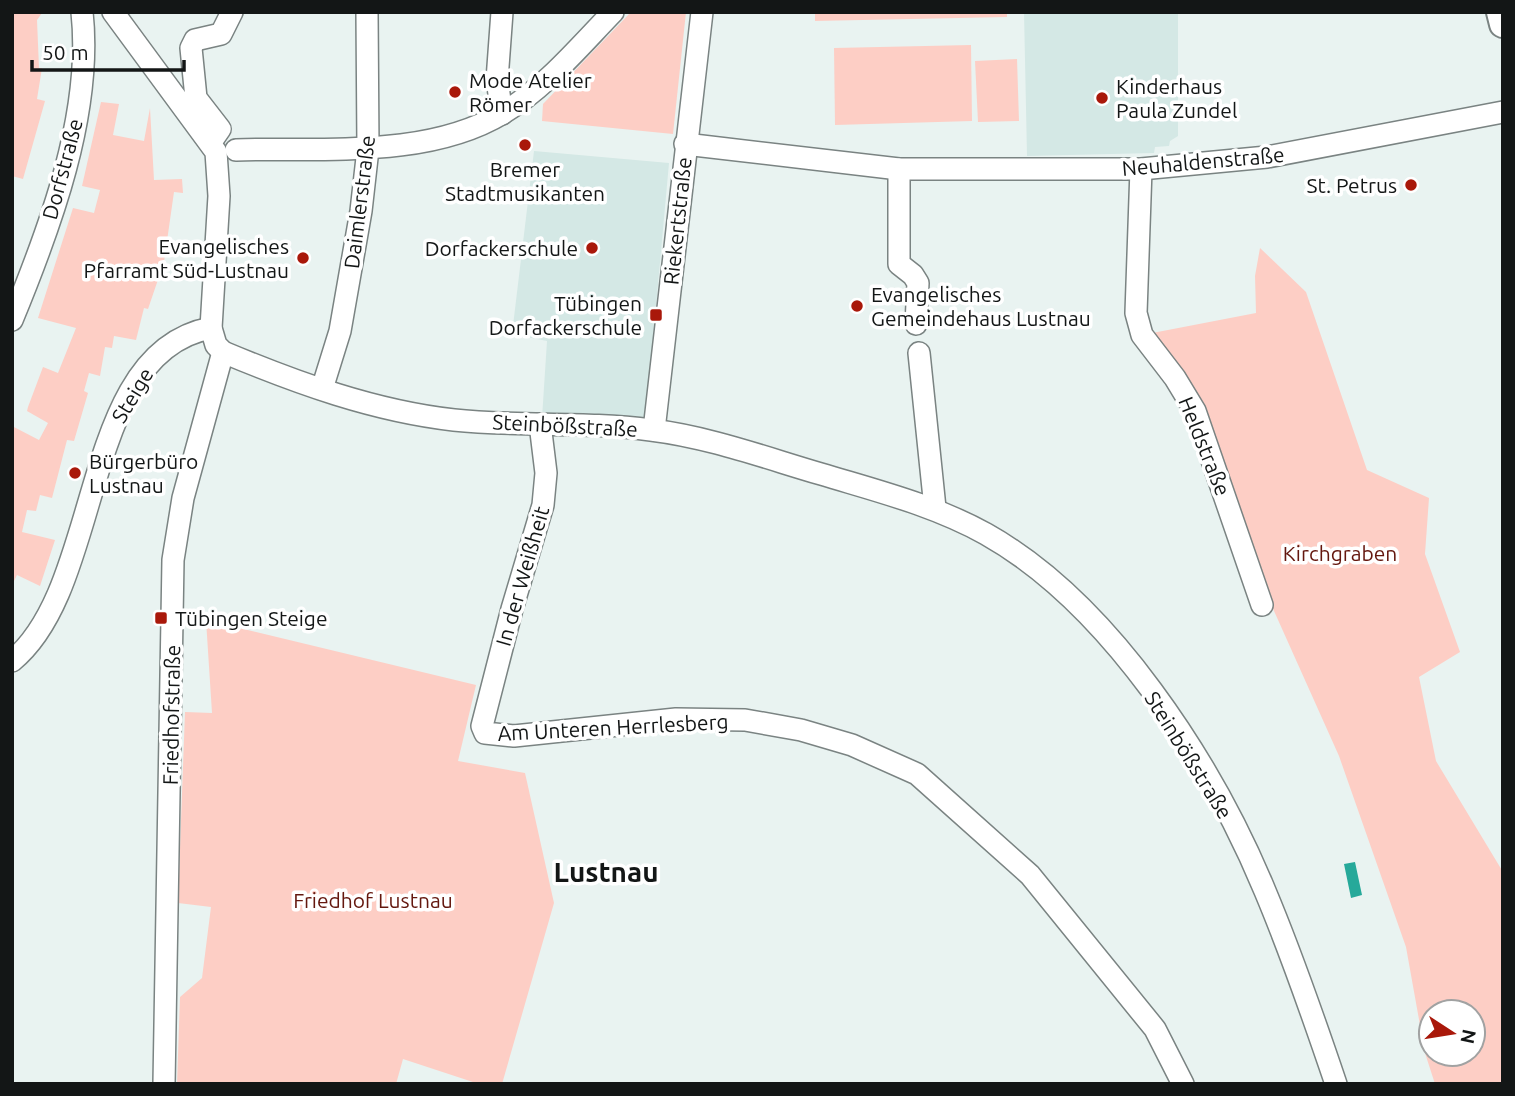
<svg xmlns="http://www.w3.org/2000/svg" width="1515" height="1096" viewBox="0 0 1515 1096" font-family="Ubuntu,sans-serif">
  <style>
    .built { fill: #d4e8e5 }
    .green { fill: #fdcec5; fill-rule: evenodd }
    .water { fill: #26a99a }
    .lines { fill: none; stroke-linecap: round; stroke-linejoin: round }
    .minor-casing { stroke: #7a8382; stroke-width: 24 }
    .tertiary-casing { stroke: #7a8382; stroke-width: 30 }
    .minor { stroke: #fff; stroke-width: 21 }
    .tertiary { stroke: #fff; stroke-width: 26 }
    .poi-dot { fill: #a9180a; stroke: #fff; stroke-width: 2.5 }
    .labels { text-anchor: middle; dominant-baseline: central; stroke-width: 7; stroke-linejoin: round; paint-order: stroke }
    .poi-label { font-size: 21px; fill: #131616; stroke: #fff; text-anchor: start }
    .street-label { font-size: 21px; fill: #131616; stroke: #fff }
    .park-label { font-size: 21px; fill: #64170e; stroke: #fff }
    .district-label { font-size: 28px; font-weight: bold; fill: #131616; stroke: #fff }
  </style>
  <rect width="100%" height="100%" fill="#e9f3f1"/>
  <!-- built -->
  <g class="built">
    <path d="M1024,12h154v124l-8,5 -1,5 -14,1 -1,6 -127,3z"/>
    <path d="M534,151l135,12 -23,254 -104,1 5,-77 -35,-7z"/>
  </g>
  <!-- green -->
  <g class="green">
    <path d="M12,12l30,1 -5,7 2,48h3l-5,31 8,2 -22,78 -11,-3z"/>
    <path d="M631,12h55l-13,122 -131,-13 1,-17z"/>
    <path d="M815,12h192v5l-192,4z"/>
    <path d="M971,45l1,76 -137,4 -1,-77z"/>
    <path d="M1017,59l2,62 -41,1 -3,-61z"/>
    <path d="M101,102l18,2 -6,31 31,6 6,-33 4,72 28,-1 1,14 -9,-1 -10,70 -16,47 -4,-1 -8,32 -22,-4 -2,12 -7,-1 -5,29 -11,-3 -5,18 4,2 -14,48 -7,-1 -15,58 -12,-3 -4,16 -9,-1 -5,22 33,8 -15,46 -23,-11 -5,10v-159l27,14 9,-17 -21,-12 1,-4 15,-40 15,6 18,-45 -38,-10 35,-110 21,5 6,-23 -18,-4z"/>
    <path d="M1260,248l46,44 61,178 62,28 -4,56 35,98 -41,25 17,84 67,111v212h-68l-10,-31 -19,-106 -67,-191 -69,-154 -60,-156 -68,-111 114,-22 -1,-37zM1431,1012h42v42h-42z"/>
    <path d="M206,620l270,65 -18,76 67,12 29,130 -52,181h-23l-76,-25 -7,25h-219l3,-87 22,-19 9,-71 -33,-4 7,-191 27,1z"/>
  </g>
  <!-- water -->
  <path class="water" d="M1355,862l7,33 -11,3 -7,-34z"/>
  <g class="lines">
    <!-- minor casing -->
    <g class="minor-casing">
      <g id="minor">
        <path d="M113,12l103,140 3,44 -8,132 5,17 7,7c74,31 151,59 231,68 65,7 132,1 197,10 58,7 115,28 170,44 56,17 113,31 165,60 123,69 226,229 279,357 27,64 49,128 71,193"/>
        <path d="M502,114l-5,-34 5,-68"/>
        <path d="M211,142l9,-13 -24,-31 -5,-50 4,-8 26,-6 11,-22"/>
        <path d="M685,144l214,25h242l126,-12 236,-45"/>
        <path d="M236,150c85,-3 191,9 267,-37 42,-25 76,-66 110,-101"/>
        <path d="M899,169v95l14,11 5,8 -2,41"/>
        <path d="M1141,169l-5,144 6,22 33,43 20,33 67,194"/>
        <path d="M12,320c38,-92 81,-207 70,-308"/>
        <path d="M919,353l16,155"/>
        <path d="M322,389l18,-58 21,-120 7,-62 -1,-137"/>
        <path d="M540,424l6,49 -3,32 -31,104 -30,117 3,7 29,3 162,-17 69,1 56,10 51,15 65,29 113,101 125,154 28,55"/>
        <path d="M654,430l48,-418"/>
        <path d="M12,661c93,-76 67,-309 199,-333"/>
        <path d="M164,1084l9,-524 10,-62 40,-146"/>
      </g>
    </g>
    <!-- tertiary casing -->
    <g class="tertiary-casing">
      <path id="tertiary" d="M1500,12l3,12"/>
    </g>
    <!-- minor -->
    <use href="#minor" class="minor"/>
    <!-- tertiary -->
    <use href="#tertiary" class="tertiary"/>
  </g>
  <!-- markers -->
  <g class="poi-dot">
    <circle cx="455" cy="92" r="7"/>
    <circle cx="1102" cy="98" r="7"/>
    <circle cx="525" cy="145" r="7"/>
    <circle cx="1411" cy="185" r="7"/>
    <circle cx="592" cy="248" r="7"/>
    <circle cx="303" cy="258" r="7"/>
    <circle cx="857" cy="306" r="7"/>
    <rect x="649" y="308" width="14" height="14" rx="3.5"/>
    <circle cx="75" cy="473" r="7"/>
    <rect x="154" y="611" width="14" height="14" rx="3.5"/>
  </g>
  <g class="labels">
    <!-- poi labels -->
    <g class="poi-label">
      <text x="469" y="80">Mode Atelier<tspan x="469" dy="24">Römer</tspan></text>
      <text x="1116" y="86">Kinderhaus<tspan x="1116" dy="24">Paula Zundel</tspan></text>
      <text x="525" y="169" text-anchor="middle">Bremer<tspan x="525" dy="24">Stadtmusikanten</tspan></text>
      <text x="1397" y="185" text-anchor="end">St. Petrus</text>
      <text x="289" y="246" text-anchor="end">Evangelisches<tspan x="289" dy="24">Pfarramt Süd-Lustnau</tspan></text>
      <text x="578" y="248" text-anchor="end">Dorfackerschule</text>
      <text x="871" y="294">Evangelisches<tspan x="871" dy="24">Gemeindehaus Lustnau</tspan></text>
      <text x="642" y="303" text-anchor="end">Tübingen<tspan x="642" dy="24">Dorfackerschule</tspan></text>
      <text x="89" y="461">Bürgerbüro<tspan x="89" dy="24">Lustnau</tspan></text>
      <text x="175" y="618">Tübingen Steige</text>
    </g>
    <!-- street labels -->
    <g class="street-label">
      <text transform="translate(1203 161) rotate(-5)">Neuhaldenstraße</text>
      <text transform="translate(62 169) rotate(-75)">Dorfstraße</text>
      <text transform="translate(359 202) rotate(-83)">Daimlerstraße</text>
      <text transform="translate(677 221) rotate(-84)">Riekertstraße</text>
      <text transform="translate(132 395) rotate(-59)">Steige</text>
      <text transform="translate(565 425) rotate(3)">Steinbößstraße</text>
      <text transform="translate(1205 446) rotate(68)">Heldstraße</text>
      <text transform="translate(522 576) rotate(-74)">In der Weißheit</text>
      <text transform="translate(171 715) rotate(-89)">Friedhofstraße</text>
      <text transform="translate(613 727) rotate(-3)">Am Unteren Herrlesberg</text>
      <text transform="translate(1189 755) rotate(58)">Steinbößstraße</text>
    </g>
    <!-- park labels -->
    <g class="park-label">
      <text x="1340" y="553">Kirchgraben</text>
      <text x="373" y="900">Friedhof Lustnau</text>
    </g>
    <!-- district labels -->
    <g class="district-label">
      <text x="606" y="871">Lustnau</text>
    </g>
  </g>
  <!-- border -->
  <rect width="1515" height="1096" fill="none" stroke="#131616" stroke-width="28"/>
  <!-- north arrow -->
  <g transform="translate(1452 1033) rotate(102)"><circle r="33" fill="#ffffff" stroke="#a1a2a2" stroke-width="2"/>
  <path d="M0-5L12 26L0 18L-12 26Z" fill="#a9180a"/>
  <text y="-10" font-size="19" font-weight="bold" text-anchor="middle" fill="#131616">N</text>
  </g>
  <!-- scale -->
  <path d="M32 60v10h152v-10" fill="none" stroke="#131616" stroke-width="3.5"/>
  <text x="42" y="60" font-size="21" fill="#131616" stroke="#ffffff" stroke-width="5" paint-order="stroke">50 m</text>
</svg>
